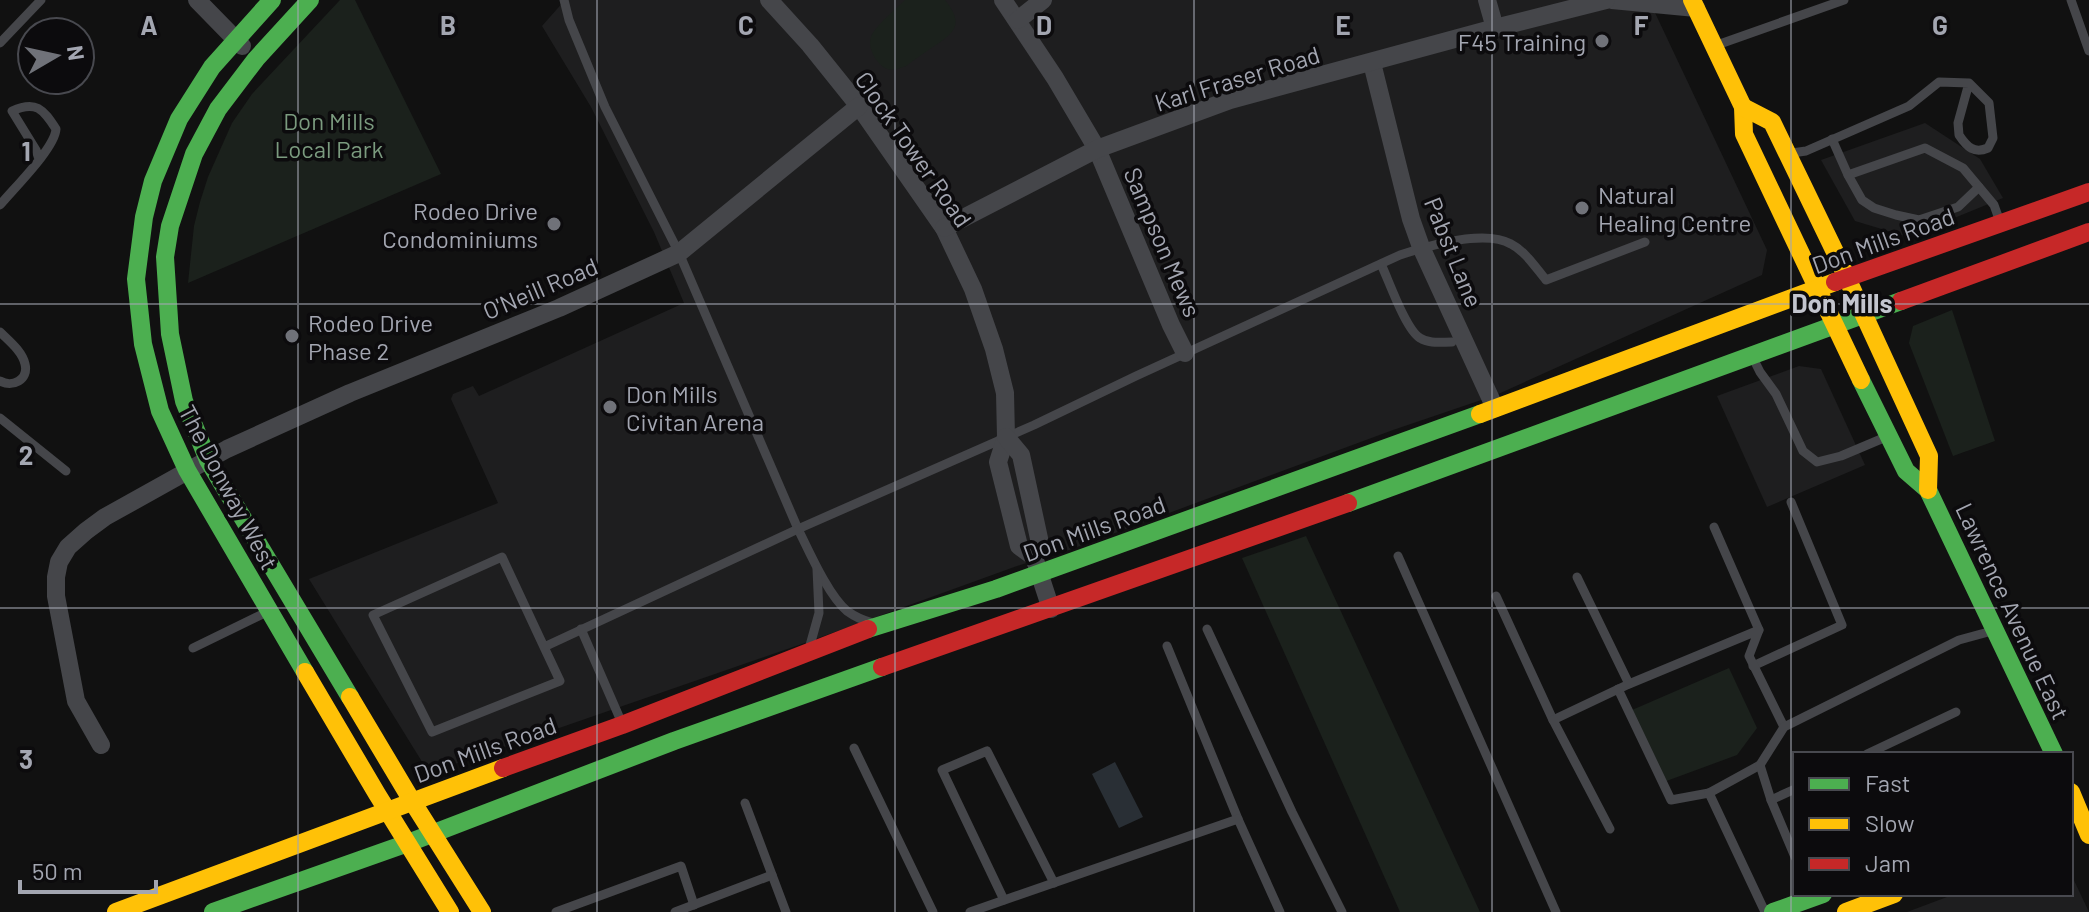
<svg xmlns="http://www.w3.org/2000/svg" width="2089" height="912" viewBox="0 0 2089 912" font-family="Barlow,sans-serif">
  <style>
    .built { fill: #1e1e1f }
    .green { fill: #1b211c }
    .water { fill: #292f35 }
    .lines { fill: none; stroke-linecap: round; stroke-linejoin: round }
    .lane { stroke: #45464a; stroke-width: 9 }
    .street { stroke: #45464a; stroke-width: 18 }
    .fast { stroke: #4caf50; stroke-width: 18 }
    .slow { stroke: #ffc107; stroke-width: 18 }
    .jam { stroke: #c62828; stroke-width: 18 }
    .grid { fill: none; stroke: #a3a6b1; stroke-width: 2; stroke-opacity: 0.55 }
    .poi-dot { fill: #707279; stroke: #0c0b0d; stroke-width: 3 }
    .labels { text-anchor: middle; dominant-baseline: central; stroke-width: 7; stroke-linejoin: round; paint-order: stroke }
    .poi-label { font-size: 24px; fill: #a3a6b1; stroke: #0c0b0d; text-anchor: start }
    .street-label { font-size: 24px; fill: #a3a6b1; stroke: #0c0b0d }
    .park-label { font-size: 24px; fill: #7b9b7f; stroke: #0c0b0d }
    .neighbourhood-label { font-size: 26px; font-weight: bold; fill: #c3c5ce; stroke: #0c0b0d }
    .grid-label { font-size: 26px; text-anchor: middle; font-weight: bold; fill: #a3a6b1; stroke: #0c0b0d; stroke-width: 7; stroke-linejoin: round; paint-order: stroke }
  </style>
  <rect width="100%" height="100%" fill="#111"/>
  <!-- built -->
  <g class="built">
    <path d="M565,0h1084l118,250 -5,25 -266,120 -103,35 -324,120 -52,16 -218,79 -370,128 -120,-194 189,-76 -47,-104 2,-5 20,-8 6,10 205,-93 -30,-71 -63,-125 -49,-81z"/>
    <path d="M1925,123l55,36 23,39 -95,39 -53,-16 -34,-61z"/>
    <path d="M1799,366l22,3 44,96 -98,42 -50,-111z"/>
    <path d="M2071,874l18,38h-182l48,-18h116z"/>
  </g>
  <!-- green -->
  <g class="green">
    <path d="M340,0h15l86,174 -253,109 6,-57 6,-24 8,-25 24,-54 20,-29z"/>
    <path d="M905,0h40c19,24 11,32 -12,47 -9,6 -18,12 -27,19 -6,2 -12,5 -19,3 -10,-4 -20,-21 -16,-32 4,-11 25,-28 34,-37z"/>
    <path d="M1952,310l43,131 -42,15 -44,-113 4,-17z"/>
    <path d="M1306,536l174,376h-80l-158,-354z"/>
    <path d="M1729,668l28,60 -20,27 -76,28 -29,-73z"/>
  </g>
  <!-- water -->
  <path class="water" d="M1115,762l28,55 -24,11 -27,-54z"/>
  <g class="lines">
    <!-- lane -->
    <g class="lane">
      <path d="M564,0l5,20 36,87 74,146 119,276c11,22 30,66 49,82 7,5 15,9 23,11"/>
      <path d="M2071,0l18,51"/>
      <path d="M0,43l41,-43"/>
      <path d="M1717,45l127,-45"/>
      <path d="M1832,139l16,36 77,-27 38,20 31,37 5,14"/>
      <path d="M1792,153l14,-2 103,-45 30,-24 30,1 20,20 4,35 -5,10c-14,6 -21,-1 -29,-13l-1,-12 11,-40"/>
      <path d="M1848,175l14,25 12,8 22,7 23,5 39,-13 21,-20"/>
      <path d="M0,205c14,-17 55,-57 56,-76 -13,-20 -20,-29 -44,-18l24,39 3,9"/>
      <path d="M1381,264c8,17 25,66 39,74 9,6 21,4 32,4"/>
      <path d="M0,332c9,9 22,19 25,32 4,16 -13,24 -25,17"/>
      <path d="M1753,358l7,14 16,22 27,57 14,11 24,-6 45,-19"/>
      <path d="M0,418l66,53"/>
      <path d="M1714,527l45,103"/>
      <path d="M1398,556l158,356"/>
      <path d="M1577,577l52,107"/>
      <path d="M1496,596l57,124"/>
      <path d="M581,629l40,92"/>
      <path d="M1207,629l85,183 50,100"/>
      <path d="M1167,646l71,173"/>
      <path d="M544,647l-42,-90 -129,58 59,117 128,-51 -16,-34 254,-118 236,-104 102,-49 264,-121c27,-9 85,-26 111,-11 14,7 25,24 35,36l99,-38"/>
      <path d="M193,648l74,-36"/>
      <path d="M809,649l10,-36 -2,-44"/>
      <path d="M1753,666l89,-41 -51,-123"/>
      <path d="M1618,689l53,111 38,-7"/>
      <path d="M854,748l79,164"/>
      <path d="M1867,754l89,-42"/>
      <path d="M1760,765l-51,28 56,119"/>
      <path d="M1771,800l24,-11"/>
      <path d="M745,803l41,109"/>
      <path d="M1610,829l-57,-109 76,-36 130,-54 -10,26 35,71"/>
      <path d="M1795,857l-24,-57 -11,-35 24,-38 175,-87 33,-9"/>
      <path d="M1004,900l-62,-130 45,-19 67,132"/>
      <path d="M556,912l125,-46 13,39"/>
      <path d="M675,912l97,-37"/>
      <path d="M970,912l268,-93 42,93"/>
    </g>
    <!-- street -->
    <g class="street">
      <path d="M197,0l45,46"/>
      <path d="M769,0l41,45 49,61 85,122 29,61 21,60 11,44 1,44 -8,25 21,84 15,11"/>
      <path d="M1003,0l52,78 42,71 74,176 14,28"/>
      <path d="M1487,0l8,28"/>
      <path d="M1612,0l84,8"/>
      <path d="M1018,20l25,-20"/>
      <path d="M1372,63l39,156 10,28 74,161"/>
      <path d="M944,228l153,-79 133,-49 265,-72 111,-28"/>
      <path d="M1006,437l15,18 19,88 -6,14 17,52"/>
      <path d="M101,745l-25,-44 -20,-105v-19l3,-15 9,-15 18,-16 19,-14 122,-68 123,-56 209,-85 120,-55 180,-147"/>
    </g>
    <!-- fast -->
    <g class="fast">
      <path d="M272,0l-60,67 -33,52 -26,62 -9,36 -8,62 7,65 17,67 27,59 118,202"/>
      <path d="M310,0l-54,59 -38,50 -24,45 -24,72 -5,31 5,77 14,67 24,59 142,237"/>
      <path d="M1861,380l45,91 22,19 126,264"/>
      <path d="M1348,503l553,-202"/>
      <path d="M868,629l128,-40 484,-175"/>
      <path d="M213,912l195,-69 266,-102 208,-74"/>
      <path d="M1773,912l50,-18"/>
    </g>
    <!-- slow -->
    <g class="slow">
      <path d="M1692,0l51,107 1,27 117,246"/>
      <path d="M1743,107l29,15 63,130 94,204 -1,34"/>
      <path d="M1480,414l355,-132"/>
      <path d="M305,672l72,122 73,118"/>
      <path d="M350,697l62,104 70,111"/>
      <path d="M2071,792l18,43"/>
      <path d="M116,912l387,-144"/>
      <path d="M1846,912l48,-18"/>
    </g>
    <!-- jam -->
    <g class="jam">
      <path d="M1835,282l254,-90"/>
      <path d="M1901,301l188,-69"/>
      <path d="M882,667l466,-164"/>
      <path d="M503,768l119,-43 246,-96"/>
    </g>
  </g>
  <!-- grid -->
  <path class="grid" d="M298,0v912M597,0v912M895,0v912M1194,0v912M1492,0v912M1791,0v912M0,304h2089M0,608h2089"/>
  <!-- markers -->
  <g class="poi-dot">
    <circle cx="1602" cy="41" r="8"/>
    <circle cx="1582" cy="208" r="8"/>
    <circle cx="554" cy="224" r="8"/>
    <circle cx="292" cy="336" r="8"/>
    <circle cx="610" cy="407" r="8"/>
  </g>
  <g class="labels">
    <!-- poi labels -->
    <g class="poi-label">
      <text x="1586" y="41" text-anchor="end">F45 Training</text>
      <text x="1598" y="194">Natural<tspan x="1598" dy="28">Healing Centre</tspan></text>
      <text x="538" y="210" text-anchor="end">Rodeo Drive<tspan x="538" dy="28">Condominiums</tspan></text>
      <text x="308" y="322">Rodeo Drive<tspan x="308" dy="28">Phase 2</tspan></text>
      <text x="626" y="393">Don Mills<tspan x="626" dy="28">Civitan Arena</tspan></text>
    </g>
    <!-- street labels -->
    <g class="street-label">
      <text transform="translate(1237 78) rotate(-17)">Karl Fraser Road</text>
      <text transform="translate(914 149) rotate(55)">Clock Tower Road</text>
      <text transform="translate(1883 240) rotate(-20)">Don Mills Road</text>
      <text transform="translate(1163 242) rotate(67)">Sampson Mews</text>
      <text transform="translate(1454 252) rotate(68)">Pabst Lane</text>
      <text transform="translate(540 288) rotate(-23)">O'Neill Road</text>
      <text transform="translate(229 487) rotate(62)">The Donway West</text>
      <text transform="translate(1094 528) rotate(-20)">Don Mills Road</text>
      <text transform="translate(2013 611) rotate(65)">Lawrence Avenue East</text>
      <text transform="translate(485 749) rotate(-20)">Don Mills Road</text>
    </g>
    <!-- park labels -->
    <g class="park-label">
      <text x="329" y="120">Don Mills<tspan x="329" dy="28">Local Park</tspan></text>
    </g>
    <!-- neighbourhood labels -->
    <g class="neighbourhood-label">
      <text x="1842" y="302">Don Mills</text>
    </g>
  </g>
  <g class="grid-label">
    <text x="149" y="35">A</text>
    <text x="448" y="35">B</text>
    <text x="746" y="35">C</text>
    <text x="1044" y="35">D</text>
    <text x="1343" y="35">E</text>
    <text x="1641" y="35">F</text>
    <text x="1940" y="35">G</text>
    <text x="26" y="161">1</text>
    <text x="26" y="465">2</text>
    <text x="26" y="769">3</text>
  </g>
  <!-- legend -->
  <rect x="1793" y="752" width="280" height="144" fill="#0c0b0d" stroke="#48494f" stroke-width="2"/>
  <rect x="1809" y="778" width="40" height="12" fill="#4caf50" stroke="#48494f" stroke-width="2"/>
  <text x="1865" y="792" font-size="24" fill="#a3a6b1">Fast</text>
  <rect x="1809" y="818" width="40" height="12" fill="#ffc107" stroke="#48494f" stroke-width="2"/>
  <text x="1865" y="832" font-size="24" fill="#a3a6b1">Slow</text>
  <rect x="1809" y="858" width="40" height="12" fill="#c62828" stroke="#48494f" stroke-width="2"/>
  <text x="1865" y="872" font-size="24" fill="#a3a6b1">Jam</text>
  <!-- north arrow -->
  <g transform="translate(56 56) rotate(81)"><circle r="38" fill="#0c0b0d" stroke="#48494f" stroke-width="2"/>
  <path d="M0-6L14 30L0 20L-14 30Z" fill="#707279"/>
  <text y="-12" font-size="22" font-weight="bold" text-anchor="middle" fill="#a3a6b1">N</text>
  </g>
  <!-- scale -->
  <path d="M20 880v12h136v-12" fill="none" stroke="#a3a6b1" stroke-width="4"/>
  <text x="32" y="880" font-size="24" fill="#a3a6b1" stroke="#0c0b0d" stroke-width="6" paint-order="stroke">50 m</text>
</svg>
